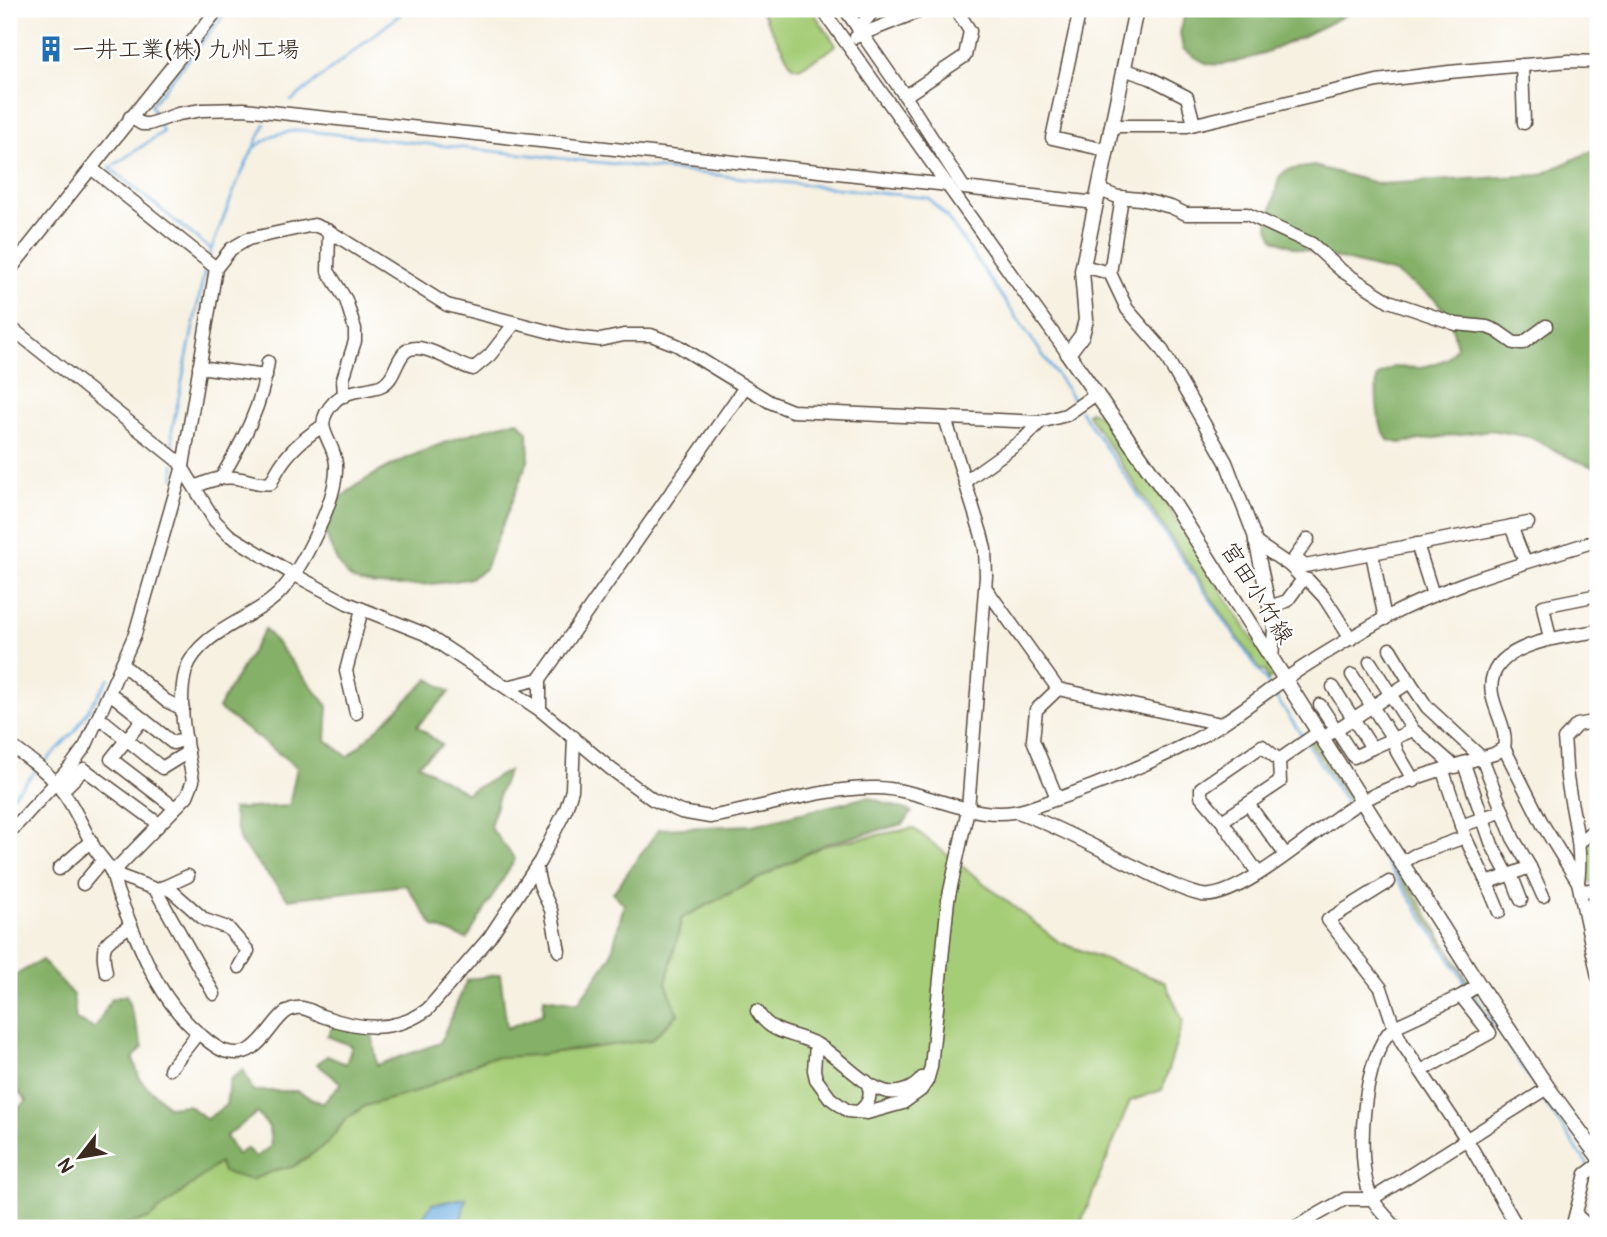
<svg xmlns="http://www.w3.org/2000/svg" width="1607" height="1237" viewBox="0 0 1607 1237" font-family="Pangolin,'Klee One',sans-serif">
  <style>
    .green { fill: #a5cc76; stroke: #707b4a; stroke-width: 2 }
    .forest { fill: #84b067; stroke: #606d42; stroke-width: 2; fill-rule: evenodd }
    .water { fill: #69acde; stroke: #526b7e; stroke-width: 2 }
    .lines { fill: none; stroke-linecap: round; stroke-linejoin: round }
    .stream { stroke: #69acde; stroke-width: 2.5 }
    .minor-casing { stroke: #57483b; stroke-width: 15 }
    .major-casing { stroke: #57483b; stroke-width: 17 }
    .minor { stroke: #fff; stroke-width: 12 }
    .major { stroke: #fff; stroke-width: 14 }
    .labels { text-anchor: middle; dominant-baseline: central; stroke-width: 5; stroke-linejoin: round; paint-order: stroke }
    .poi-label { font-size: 23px; fill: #3b2a1e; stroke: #fff; text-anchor: start }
    .street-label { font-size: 23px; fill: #3b2a1e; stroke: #fff }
  </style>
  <rect width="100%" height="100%" fill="#fff"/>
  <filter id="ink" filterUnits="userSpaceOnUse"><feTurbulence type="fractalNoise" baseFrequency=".0143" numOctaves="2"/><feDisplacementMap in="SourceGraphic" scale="14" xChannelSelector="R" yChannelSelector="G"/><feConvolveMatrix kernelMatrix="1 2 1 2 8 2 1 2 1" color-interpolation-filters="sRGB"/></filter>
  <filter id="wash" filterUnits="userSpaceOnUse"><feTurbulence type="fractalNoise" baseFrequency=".00686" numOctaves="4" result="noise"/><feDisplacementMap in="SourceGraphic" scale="28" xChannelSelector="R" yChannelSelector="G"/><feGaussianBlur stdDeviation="1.57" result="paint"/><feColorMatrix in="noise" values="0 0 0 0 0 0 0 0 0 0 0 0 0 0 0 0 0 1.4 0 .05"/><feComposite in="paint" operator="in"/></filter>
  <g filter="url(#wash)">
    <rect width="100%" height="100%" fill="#f7f1e2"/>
    <!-- green -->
    <g class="green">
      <path d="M760,9h51l25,36 -10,8 -27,15 -7,-2z"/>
      <path d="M1090,411l14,7 34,42 135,211 -2,7 -3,3 -3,-10 -5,-1 -173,-257z"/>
      <path d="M1318,739l38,59 -5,6 -41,-62z"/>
      <path d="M1363,808l108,178 -116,-177z"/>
      <path d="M913,828l146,114 106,40 18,39 -21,69 -32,11 -51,127h-969l38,-9 72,-57 3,10 122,-52 20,-14 122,-48 191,-44 -12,-31 16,-65 140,-72z"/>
      <path d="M1598,831v53h-6l-5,-5 -4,-31z"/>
    </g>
    <!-- forest -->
    <g class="forest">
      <path d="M1186,9h171c-30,15 -120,65 -151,54 -8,-3 -16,-10 -23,-14l-3,-16z"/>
      <path d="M1598,148v321l-28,-11 -40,-21 -40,-7 -90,13 -12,-3c-12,-17 -12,-42 -11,-63l16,-10 28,1 26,-9 10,-13 -8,-30 -14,-17 -40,-26 -102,-26 -19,-8 -6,-14 11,-48 8,-7 27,-4 66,18 160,-9z"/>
      <path d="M518,421l10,11 1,26 -44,111c-6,4 -12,9 -19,10 -25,5 -94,13 -115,-1 -8,-6 -15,-17 -18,-26 -4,-9 -10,-21 -7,-31 10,-45 150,-93 192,-100z"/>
      <path d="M265,629l63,77 -2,34 22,17 81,-78 21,13 -33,34 25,19 -24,19 48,29 42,-22 -8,20 -10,36 25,32 -48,80 -33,-12 -28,-42 -118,14 -48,-57 -8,-33 57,-3 8,-39 -79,-59z"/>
      <path d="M867,797l45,15 -9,12 -78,20 -143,74 -16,65 12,31 -27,26 -115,15 -49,3 -71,34 -51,14 -20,14 -17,23 -35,24 -14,2 -28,11 -28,-8 -4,-9 -71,56 -38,9h-101v-113l18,-14 -18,-18v-99l5,-8 28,-16 31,35 3,25 19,9 16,-30 15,-4 17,52 -10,11 7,22 29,27 19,-2 19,14 19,-14 4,-25 13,-11 10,22h44l26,13 18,-21 -24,-19 10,-8 19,8 6,-18 -25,-10 7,-11 38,7 5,33 63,-22 27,-63 33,-6 7,54 36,-14 1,-16 34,5 33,-47 13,-52 -11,-11 46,-64 93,-4zM257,1113l12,14 2,19 -15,11 -10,-9 -9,7 -11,-19z"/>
    </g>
    <!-- water -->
    <path class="water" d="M466,1198l-7,30h-44l17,-24z"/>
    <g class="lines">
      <!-- stream -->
      <g class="stream">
        <path d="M291,101l116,-92"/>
        <path d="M156,116l-5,-11 78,-96"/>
        <path d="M160,125l3,7 -53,36 100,81"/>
        <path d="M255,147l19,-12 24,-5 630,68 18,18 131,188"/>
        <path d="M208,258l29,-75 28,-59"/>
        <path d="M1080,410l188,274"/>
        <path d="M173,450l-1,-20 34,-166"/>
        <path d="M174,478v-14"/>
        <path d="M1273,693l30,44"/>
        <path d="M1308,745l39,59"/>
        <path d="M43,764l31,-32 35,-54"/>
        <path d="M9,799l27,-28"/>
        <path d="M1353,812l116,176"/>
        <path d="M1473,993l64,97"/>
        <path d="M1542,1098l46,67"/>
      </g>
    </g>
  </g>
  <g filter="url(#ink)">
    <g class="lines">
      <!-- minor casing -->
      <g class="minor-casing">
        <g id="minor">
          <path d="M822,9l246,345"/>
          <path d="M845,9l17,25 -6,3"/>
          <path d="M925,9l-63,25 43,62 59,92 132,15"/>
          <path d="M1080,9l-28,129 54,12"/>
          <path d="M858,29l17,-20"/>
          <path d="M1522,65l2,58"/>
          <path d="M1123,69l27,9 37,19 7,27"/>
          <path d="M905,96l60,-40 5,-25 -14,-22"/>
          <path d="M130,117l12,7h7l29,-10 24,-4 42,-1 704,76"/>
          <path d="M1111,126h76l190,-45 72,-9 120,-11 29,1"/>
          <path d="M91,168l125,100"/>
          <path d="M1099,190l19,7 22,2 31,8 15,7h61l65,30 30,27 47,30 67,23 31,3 10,4 17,12h9l23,-17"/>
          <path d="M329,231l-1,40 18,29 9,29v12l-12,38 1,17"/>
          <path d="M1083,266l27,7 17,36 34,39 65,114 28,73 20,93 -2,33"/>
          <path d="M9,271l209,-262"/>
          <path d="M1110,273l12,-76"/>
          <path d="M9,326l170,136 36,59 14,14 64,39 54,29 78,31 115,76 71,59 41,30 29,13 29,5c55,-9 111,-30 167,-29 50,1 100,37 150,21 53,-17 113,-41 162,-66 33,-17 62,-40 92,-61 33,-23 69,-44 104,-64 69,-37 140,-54 213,-78"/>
          <path d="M199,367l67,9"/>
          <path d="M221,478c22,-37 41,-72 47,-116"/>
          <path d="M965,481l59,-42 16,-17"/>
          <path d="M195,487c15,-7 30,-12 46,-8 11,2 19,6 30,4 11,-25 27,-41 50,-56"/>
          <path d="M1511,526l14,36"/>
          <path d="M1255,542l34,23 14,14 -16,22 -18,6"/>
          <path d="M1417,544l16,51"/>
          <path d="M1372,553l13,66"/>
          <path d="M1295,558l10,8 223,-43"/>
          <path d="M1292,562l16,-23"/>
          <path d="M1303,579l5,1 16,17 27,42"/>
          <path d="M985,587l73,102 -22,21 -3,30 24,58"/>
          <path d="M1598,631c-34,6 -115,12 -106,63 3,18 16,36 12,54l39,77 35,57 20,95"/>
          <path d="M1550,639l-7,-33 55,-11"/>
          <path d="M1390,649l20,33"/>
          <path d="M1370,662l43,68 42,37"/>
          <path d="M128,669l38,32 17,8"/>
          <path d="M1352,675l41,64 4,13 17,29"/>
          <path d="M507,687l33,-8"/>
          <path d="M1058,689l163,35"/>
          <path d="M115,697l58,46 13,-4"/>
          <path d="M1320,705l34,52 18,-9 -39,-61"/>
          <path d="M540,710v-31l205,-292"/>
          <path d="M356,713l-10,-42 16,-62"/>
          <path d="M143,719l-32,40 64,49"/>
          <path d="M105,722l57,46 26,-16"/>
          <path d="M1323,738l87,-56 17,25 55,51 31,80 17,29 -43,16 -22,-46"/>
          <path d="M9,744c15,12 33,23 45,37 18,19 28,46 41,68 5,8 12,14 16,22 4,7 4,17 8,25 21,51 39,105 83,140 7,6 14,12 22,15 43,14 47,-48 78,-43 7,1 13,5 20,8 37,13 72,18 106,-7l61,-71 51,-77 26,-52 6,-19 2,-53"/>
          <path d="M1372,748l41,-18"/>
          <path d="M1464,764l28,81 16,30"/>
          <path d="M62,791l22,-22 75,55"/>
          <path d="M1248,804l37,50"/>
          <path d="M1018,812c41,15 80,37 120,56 18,9 44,23 64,27 35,6 113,-64 144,-84 38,-26 103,-44 148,-57l10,-6"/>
          <path d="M1222,821l-21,-25v-8l61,-42 17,14"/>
          <path d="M1461,826l42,-15"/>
          <path d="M9,833l62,-67 15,-21 49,-111 48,-168 33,-198 15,-19 17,-10 66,-14 15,6 118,74 119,31 34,4 24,-5h27l26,10 93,57 22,9 248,11 26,-7 30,-21"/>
          <path d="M1579,843l19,-17"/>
          <path d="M1403,862l12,-7 50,-18 -22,-66"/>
          <path d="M536,867l4,18 11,25 8,41"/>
          <path d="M1530,867l13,29"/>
          <path d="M59,869l32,-28"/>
          <path d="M112,873l75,-77 6,-15c-6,-34 -17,-77 -7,-111 13,-40 72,-52 96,-80 17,-19 30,-46 40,-69 7,-16 15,-39 14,-57 -2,-26 -27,-36 -1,-63 11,-11 30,-10 45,-15 14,-5 15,-23 24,-33 15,-16 50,12 69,16l17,-14 24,-31"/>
          <path d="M112,873l43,16 59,105"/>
          <path d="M1258,873l-36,-52 58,-39 -1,-22 40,-28"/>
          <path d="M1511,874l10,26"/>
          <path d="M1389,882l-61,38 53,68 13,39 8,16 65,97 51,88"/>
          <path d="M1578,882c5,-34 -5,-65 -10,-98 -3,-15 -2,-30 -4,-45l13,-14 21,-4"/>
          <path d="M1487,883l12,29"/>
          <path d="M83,884l20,-24"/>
          <path d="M163,887l9,4 33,29 23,8 20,23 -9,16"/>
          <path d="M162,888l26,-12"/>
          <path d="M1581,891l17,-2"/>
          <path d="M106,972c-7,-32 1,-29 25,-47"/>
          <path d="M757,1011c15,25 36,21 59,33 25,13 45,42 72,48 13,2 27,-4 34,-14"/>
          <path d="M816,1044l-2,26 2,9 14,19 18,13 19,2 36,-10 18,-13 6,-9 4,-14 17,-167 20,-91 18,-233 -1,-27 -4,-16 -36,-115"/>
          <path d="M170,1069l28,-36"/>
          <path d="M1421,1071l69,-38 -29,-37"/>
          <path d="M858,1112c12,-8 15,-19 8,-31"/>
          <path d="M1576,1215l7,6 4,7"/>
          <path d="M1294,1228l51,-29h27l176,-111"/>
          <path d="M1396,1228c-8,-11 -22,-22 -26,-34 -15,-37 -7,-140 24,-167l67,-31 18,-11"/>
          <path d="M1572,1228l14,-54 12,-9"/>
        </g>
      </g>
      <!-- major casing -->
      <g class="major-casing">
        <path id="major" d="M1136,9l-54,262 4,49 -4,15 -14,19 107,152 304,479 69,103 50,68"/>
      </g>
      <!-- minor -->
      <use href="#minor" class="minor"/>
      <!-- major -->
      <use href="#major" class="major"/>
    </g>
  </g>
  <!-- icons -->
  <defs>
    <g id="building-bare" transform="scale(2.1)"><path d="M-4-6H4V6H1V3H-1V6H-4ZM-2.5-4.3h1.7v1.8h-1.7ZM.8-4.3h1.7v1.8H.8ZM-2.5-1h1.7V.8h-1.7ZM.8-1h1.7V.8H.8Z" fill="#1f6fb2" stroke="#fff" stroke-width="2.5" paint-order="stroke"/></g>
  </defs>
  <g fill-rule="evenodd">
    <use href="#building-bare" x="51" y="49"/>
  </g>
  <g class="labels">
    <!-- poi labels -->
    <g class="poi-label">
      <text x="72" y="49">一井工業(株) 九州工場</text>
    </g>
    <!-- street labels -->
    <g class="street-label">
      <text transform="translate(1257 593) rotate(58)">宮田小竹線</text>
    </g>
  </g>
  <!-- margin -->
  <rect width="1607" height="1237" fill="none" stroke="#fff" stroke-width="35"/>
  <!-- north arrow -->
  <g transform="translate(80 1157) rotate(239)" stroke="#ffffff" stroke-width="5" paint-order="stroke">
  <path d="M0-5L12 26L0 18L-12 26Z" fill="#3b2a1e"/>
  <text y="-10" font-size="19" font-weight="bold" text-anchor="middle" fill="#3b2a1e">N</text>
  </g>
</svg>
